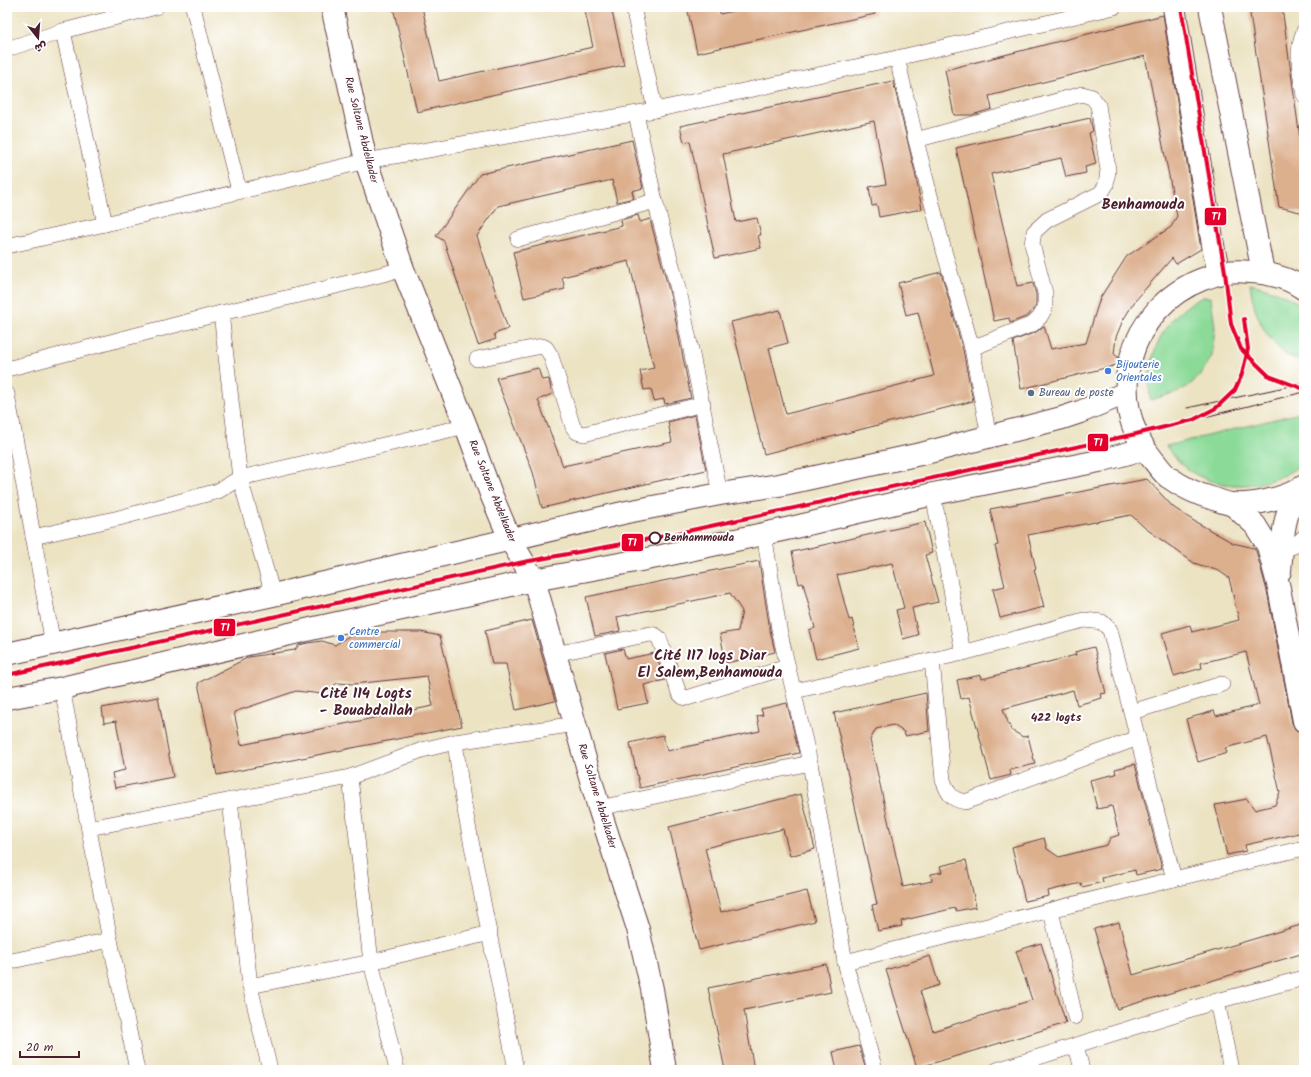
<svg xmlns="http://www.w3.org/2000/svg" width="1311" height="1077" viewBox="0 0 1311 1077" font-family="Kalam,'Playpen Sans Arabic',sans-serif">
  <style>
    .green { fill: #8bda98; stroke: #6a7c62 }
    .building { fill: #dcaf8d; fill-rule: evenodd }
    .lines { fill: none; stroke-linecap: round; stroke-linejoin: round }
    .street-casing { stroke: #623c42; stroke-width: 16 }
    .secondary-casing { stroke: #623c42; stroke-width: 24 }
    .street { stroke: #fff; stroke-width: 15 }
    .secondary { stroke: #fff; stroke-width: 22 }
    .tram { stroke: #4a1f2b; stroke-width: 1 }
    .tram-1-casing { stroke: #fff; stroke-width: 7 }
    .tram-1 { stroke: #e4002b; stroke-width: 4 }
    .shop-dot { fill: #3f7fe0; stroke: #fff; stroke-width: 1.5 }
    .service-dot { fill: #5c6f8a; stroke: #fff; stroke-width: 1.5 }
    .stop-dot { fill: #fff; stroke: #4a1f2b; stroke-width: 2 }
    .labels { text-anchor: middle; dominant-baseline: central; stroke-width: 4; stroke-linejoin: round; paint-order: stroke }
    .street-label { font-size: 11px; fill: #4a1f2b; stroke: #fff }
    .shop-label { font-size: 11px; fill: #366cbe; stroke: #fff; text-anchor: start }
    .service-label { font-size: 11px; fill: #4e5e75; stroke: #fff; text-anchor: start }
    .stop-label { font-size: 11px; font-weight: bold; fill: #4a1f2b; stroke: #fff; text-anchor: start }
    .neighbourhood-label { font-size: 12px; font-weight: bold; fill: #4a1f2b; stroke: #fff }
    .district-label { font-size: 15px; font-weight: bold; fill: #4a1f2b; stroke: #fff }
    .line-badge { stroke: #fff; stroke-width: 1.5 }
    .badge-label { font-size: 11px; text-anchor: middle; font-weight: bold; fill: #fff }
  </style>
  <rect width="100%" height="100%" fill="#fff"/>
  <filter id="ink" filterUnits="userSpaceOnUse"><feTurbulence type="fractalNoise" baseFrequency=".025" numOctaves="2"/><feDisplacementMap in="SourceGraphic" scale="8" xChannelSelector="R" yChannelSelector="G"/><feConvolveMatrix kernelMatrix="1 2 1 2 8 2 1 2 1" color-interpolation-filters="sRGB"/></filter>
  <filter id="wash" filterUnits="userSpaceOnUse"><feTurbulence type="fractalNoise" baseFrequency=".012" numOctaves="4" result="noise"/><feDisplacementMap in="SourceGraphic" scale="16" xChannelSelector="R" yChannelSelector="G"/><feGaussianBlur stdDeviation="0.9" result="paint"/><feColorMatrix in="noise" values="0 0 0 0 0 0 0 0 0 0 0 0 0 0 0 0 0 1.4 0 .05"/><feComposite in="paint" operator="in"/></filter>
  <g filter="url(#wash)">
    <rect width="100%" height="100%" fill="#ece3c3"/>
    <!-- green -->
    <g class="green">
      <path d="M1250,284c20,4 38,12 54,23v56c-6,-3 -12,-5 -17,-8 -24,-17 -33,-43 -37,-71z"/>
      <path d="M1205,296l6,2 4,30 -3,28 -12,20 -13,11 -13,6 -24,7c-4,-36 7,-71 36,-93 6,-5 13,-8 19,-11z"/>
      <path d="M1304,412v50c-29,25 -75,31 -109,12 -12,-7 -21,-17 -29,-28z"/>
    </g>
    <g id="blocks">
      <!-- building -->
      <g class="building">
        <path d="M393,7h29l17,74 154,-34 -9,-40h27l13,58 -207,47z"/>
        <path d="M687,7h32l1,7 30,-7h124l1,7 -178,39z"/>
        <path d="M1249,7h33l22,161v45l-25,-6z"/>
        <path d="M1163,15l38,234 -25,15 -4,-6 -37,43 -12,19 -7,17 -2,17 4,3 -1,8 -96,24 -8,-48 23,-9 8,-6 7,23 35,-6 14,-45 27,-42 44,-29 6,-11 -32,-160 -156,40 3,13 -20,6h-18l-9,-45z"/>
        <path d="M893,81l22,91 7,37 -43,8 -2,-12 -5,1 -3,-19 17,-3 -12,-63 -151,33 13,68 21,-4 4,17h-3l3,13 -46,10 -25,-117 -6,1 -4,-16z"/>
        <path d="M1090,118l3,13 -4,2 7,31 -11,3 1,6 -20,4 -5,-19 -70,16 26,112 16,-3 3,11v12l-8,10 -18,7 -1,-5 -15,3 -38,-173z"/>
        <path d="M632,140l11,48 -11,3 2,7 -17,4 -5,-22 -114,26 -21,30 31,93 -14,5 2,5 -18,6 -34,-104 -8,-5 44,-62z"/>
        <path d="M638,215l2,7 10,-3 22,83 19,96 -26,6 -1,-5 -10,2 -3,-12 -7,1 -4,-19 14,-3 -25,-107 -67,16 3,12 -41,9 -11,-46 109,-26 -1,-6z"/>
        <path d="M941,272l22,78 10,51 -209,53 -33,-132 49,-12 8,33 -19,5 17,66 148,-38 -16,-64 -12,3 -8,-32z"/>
        <path d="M538,368l4,12 7,-1 3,15 -14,6 25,66 109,-24 -4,-20 27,-7 11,55 -164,38 -9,-36 -37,-94z"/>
        <path d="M1147,479l26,28 21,14 39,22 21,5 2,3 11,40 25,132 3,6 7,4 2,9v90l-59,13 1,6 -19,4 -12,-50 32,-6 8,11 20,-5 5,-13 -13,-55 -42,11 2,5 -29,9 -12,-43 28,-8 2,5 43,-11 -13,-53 -45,11 1,5 -28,8 -12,-43 28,-8 2,7 47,-12 -10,-42 -10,-7 -25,-8 -49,-35 -14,-13 -103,20 8,34h-2l10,38 -44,11 -7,-29 12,-3 -10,-40 3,-1 -8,-36z"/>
        <path d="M925,522l7,31 -7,2 13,47 -26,6 6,27 -15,4 -7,-29 8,-2 -12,-45 -55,12 12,45 3,-1 7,29 -43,11 -7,-29 6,-2 -12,-45 -4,1 -7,-32z"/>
        <path d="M759,561l11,69 5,22 -49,11 -6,-29 18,-3 4,-20 -12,-18 -113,24 3,14 -25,5 -9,-39z"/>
        <path d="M532,620l23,81 -39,9 -10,-46h-14l-7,-33z"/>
        <path d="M373,632h48l19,4 22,90 -245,49 -19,-92 51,-26 46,-7 4,-5 9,-2 14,-2 13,4 12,-8zM427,676l6,30 -192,39 -7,-33 62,-21 27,3 14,-11 17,1z"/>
        <path d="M1094,647l12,46 -5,1 1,4 -25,7 -4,-15 -70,19 8,21 12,7 5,-1 7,28 -25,6 1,5 -20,5 -22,-83 -8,2 -4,-19 24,-5 1,4 94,-24 -1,-3z"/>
        <path d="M623,649l3,10 29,-6 10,27 -21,5 4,18 -31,6 -12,-56z"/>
        <path d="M926,693l3,38 -24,5 -1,-4 -11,-7 -17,4 -6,11 33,147 29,-6 -1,-7 11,-2 -2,-6 26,-6 10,47 -20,4 -1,-3 -54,13 1,5 -24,5 -6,-26 5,-1 -43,-191z"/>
        <path d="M158,697l15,80 -58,11 -3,-15 13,-3 -9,-49 -12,2 -2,-15z"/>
        <path d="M787,703l12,50 -159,35 -10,-45 33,-8 4,16 93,-20 -3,-15 6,-1 -2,-6z"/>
        <path d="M1135,764l27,105 -26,6 -1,-5 -33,8 1,4 -21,5 -1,-4 -33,8 1,5 -24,5 -13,-54 32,-9 3,11 12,8 48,-12 3,-7 9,-3 -7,-29 -15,3 -7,-29 26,-6 -1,-5z"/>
        <path d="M801,794l14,55 -25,7 -7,-27 -78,19 16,64 86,-21 8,30 -116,29 -30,-123z"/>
        <path d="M1119,922l14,53 171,-51v29l-187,56 -23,-80z"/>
        <path d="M1041,943l25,80 -149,45 -31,-98 44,-14 9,29 -19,6 13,40 99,-31 -16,-49z"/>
        <path d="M826,964l5,28 -87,18 10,60h-29l-17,-82z"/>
        <path d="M859,1046l7,24h-29l-4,-18z"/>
      </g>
    </g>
  </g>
  <g filter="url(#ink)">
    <use href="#blocks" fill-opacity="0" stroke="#623c42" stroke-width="1"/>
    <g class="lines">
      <!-- street casing -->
      <g class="street-casing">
        <g id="street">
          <path d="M193,7l46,184"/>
          <path d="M633,7l22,103"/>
          <path d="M63,31l42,193"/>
          <path d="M1304,31c-9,20 -4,43 0,64"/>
          <path d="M7,49l56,-18 93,-24"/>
          <path d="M897,58l19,82 28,111 28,97 17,89"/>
          <path d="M636,114l19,87 26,99 39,194"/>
          <path d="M916,140l166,-46 10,3 6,8 10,65 -2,15 -5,8 -54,27 -13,12 -2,12 13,49v15l-5,9 -7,7 -61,24"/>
          <path d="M518,239l137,-38"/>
          <path d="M7,246l98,-22 261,-63 289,-51 242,-52 217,-51"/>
          <path d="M221,313l19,165 33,117"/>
          <path d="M477,359l65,-13 4,2 5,8 22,71 4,5 7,2 119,-30"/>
          <path d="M7,369l214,-56 91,-21 91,-23"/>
          <path d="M7,394l46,250"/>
          <path d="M933,494l30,159"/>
          <path d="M764,533l15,96 31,134 35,199 30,108"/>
          <path d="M33,537l86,-19 99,-27 22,-13 226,-52"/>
          <path d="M1282,550l12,-4 10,-9"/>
          <path d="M555,654l95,-20 5,1 4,3 20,55 4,4 4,1 100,-31"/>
          <path d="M932,660l11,120c5,13 7,19 22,22l173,-64"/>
          <path d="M62,688l48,252 27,130"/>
          <path d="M794,691l169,-38 121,-33 18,2 8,8 64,249"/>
          <path d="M1132,712l90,-28"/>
          <path d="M455,742l8,58 53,270"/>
          <path d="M350,777l21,185 26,108"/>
          <path d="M230,800l20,186 20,84"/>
          <path d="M599,808l211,-45"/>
          <path d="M89,828l261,-51 72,-27 33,-8 121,-18"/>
          <path d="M1051,911l24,106"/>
          <path d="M7,962l103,-22"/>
          <path d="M845,962l329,-83 130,-31"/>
          <path d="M250,986l121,-24 119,-29"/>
          <path d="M1217,1001l14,69"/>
          <path d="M1076,1045l6,25"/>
          <path d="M997,1070l220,-69 87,-23"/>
        </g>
      </g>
      <!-- secondary casing -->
      <g class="secondary-casing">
        <g id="secondary">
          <path d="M332,7l34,154 37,108 63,157 25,68 19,45 24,41 65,228 39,121 14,60 13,81"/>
          <path d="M1174,7l40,244 5,22"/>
          <path d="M1210,7l53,265"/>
          <path d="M1304,289c-15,-11 -36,-16 -54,-17 -8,-1 -16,-1 -24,0 -8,1 -16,5 -23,7 -74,28 -102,121 -49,182 4,5 9,12 14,16 13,9 28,17 43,21 7,2 14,5 20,6 21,2 56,-6 73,-18"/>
          <path d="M1232,504l23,21 13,21 11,42 25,133"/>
          <path d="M1280,571c3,-31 2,-53 17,-80"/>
          <path d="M7,654l266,-59 354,-83 93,-18 59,-9 146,-32 137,-35 18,-6 46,-19"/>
          <path d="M7,698l55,-10 253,-60 219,-48 123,-23 134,-29 142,-34 166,-33 45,-12"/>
        </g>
      </g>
      <!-- street -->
      <use href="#street" class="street"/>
      <!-- secondary -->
      <use href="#secondary" class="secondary"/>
      <!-- tram -->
      <g class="tram">
        <path d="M1187,408l117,-25"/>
        <path d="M1193,420l111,-28"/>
      </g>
      <!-- tram-1 casing -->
      <g class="tram-1-casing">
        <g id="tram-1">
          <path d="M1181,7l44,265 6,52 10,25 28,27 35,13"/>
          <path d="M7,675l517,-113 131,-24 481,-104 57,-14 23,-12 19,-18 7,-16 6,-25 -4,-30"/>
        </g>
      </g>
      <!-- tram-1 -->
      <use href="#tram-1" class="tram-1"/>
    </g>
  </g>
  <!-- markers -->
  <g class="shop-dot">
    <circle cx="1108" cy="371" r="4"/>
    <circle cx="341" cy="638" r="4"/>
  </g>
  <circle class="service-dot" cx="1031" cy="393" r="4"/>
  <circle class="stop-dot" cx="655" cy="538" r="5.5"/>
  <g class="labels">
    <!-- street labels -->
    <g class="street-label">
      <text transform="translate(361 130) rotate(76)">Rue Soltane Abdelkader</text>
      <text transform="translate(492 491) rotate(68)">Rue Soltane Abdelkader</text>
      <text transform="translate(597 796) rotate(73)">Rue Soltane Abdelkader</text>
    </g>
    <!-- shop labels -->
    <g class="shop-label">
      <text x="1116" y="365">Bijouterie<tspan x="1116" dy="13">Orientales</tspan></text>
      <text x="349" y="632">Centre<tspan x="349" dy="13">commercial</tspan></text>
    </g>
    <!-- service labels -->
    <g class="service-label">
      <text x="1039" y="393">Bureau de poste</text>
    </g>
    <!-- stop labels -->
    <g class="stop-label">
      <text x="664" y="538">Benhammouda</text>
    </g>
    <!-- neighbourhood labels -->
    <g class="neighbourhood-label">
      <text x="1056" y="717">422 logts</text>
    </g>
    <!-- district labels -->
    <g class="district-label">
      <text x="1143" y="205">Benhamouda</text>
      <text x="710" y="656">Cité 117 logs Diar<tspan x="710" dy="17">El Salem,Benhamouda</tspan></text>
      <text x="366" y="694">Cité 114 Logts<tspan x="366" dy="17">- Bouabdallah</tspan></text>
    </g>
  </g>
  <g class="line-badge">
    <rect x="1204" y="207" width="23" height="19" rx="4" fill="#e4002b"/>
    <rect x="1087" y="433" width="22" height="19" rx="4" fill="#e4002b"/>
    <rect x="621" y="533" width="23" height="19" rx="4" fill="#e4002b"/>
    <rect x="213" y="618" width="23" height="19" rx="4" fill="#e4002b"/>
  </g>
  <g class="badge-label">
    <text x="1216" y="220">T1</text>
    <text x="1098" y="446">T1</text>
    <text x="632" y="546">T1</text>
    <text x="225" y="631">T1</text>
  </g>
  <!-- margin -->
  <rect width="1311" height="1077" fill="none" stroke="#fff" stroke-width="24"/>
  <!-- north arrow -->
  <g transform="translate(38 38) rotate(163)" stroke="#ffffff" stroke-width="3" paint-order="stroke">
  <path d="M0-3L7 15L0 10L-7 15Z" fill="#4a1f2b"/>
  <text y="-6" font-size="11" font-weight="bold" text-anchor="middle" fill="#4a1f2b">ش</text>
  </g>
  <!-- scale -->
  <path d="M20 1051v6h59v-6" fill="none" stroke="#4a1f2b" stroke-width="2"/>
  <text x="26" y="1051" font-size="12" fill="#4a1f2b" stroke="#ffffff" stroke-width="3" paint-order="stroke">20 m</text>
</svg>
